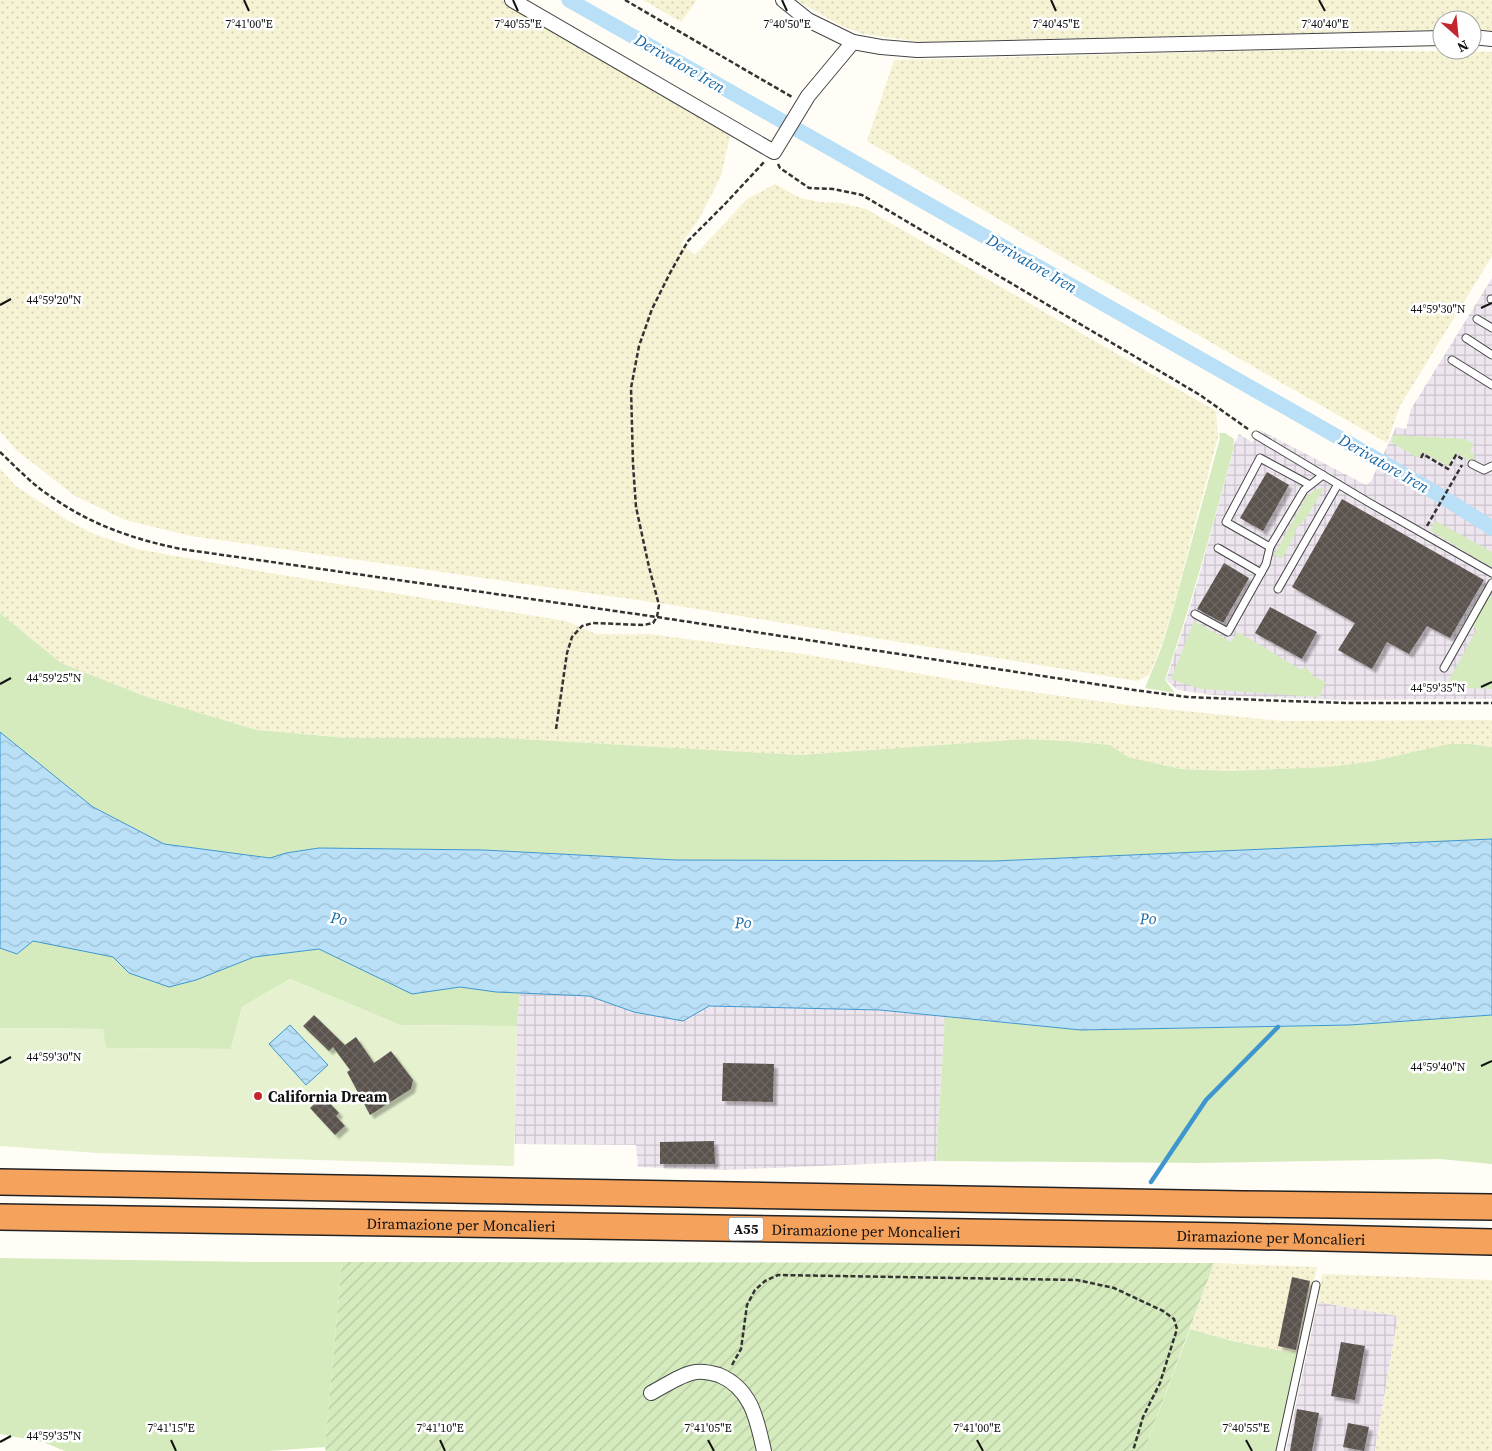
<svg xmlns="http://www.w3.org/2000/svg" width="1492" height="1451" viewBox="0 0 1492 1451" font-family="'Source Serif 4',serif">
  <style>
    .industrial { fill: url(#industrial-grid) }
    .farmland { fill: url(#farmland-dots) }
    .grass { fill: #d5ebbd }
    .garden { fill: url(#garden-furrows) }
    .pitch { fill: #e6f2cf }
    .water { fill: url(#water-waves); stroke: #3f96cf }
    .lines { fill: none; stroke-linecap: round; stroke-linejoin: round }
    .stream { stroke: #3f96cf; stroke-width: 4.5 }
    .canal { stroke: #b9e0f7; stroke-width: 15 }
    .building { fill: url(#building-cross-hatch); filter: url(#shadow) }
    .lane-casing { stroke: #444; stroke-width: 9 }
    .street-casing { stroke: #444; stroke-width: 16 }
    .highway-casing { stroke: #222; stroke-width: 28 }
    .path { stroke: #333; stroke-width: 2.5; stroke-dasharray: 5 2.5; stroke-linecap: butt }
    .lane { stroke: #fff; stroke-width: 7 }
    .street { stroke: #fff; stroke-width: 14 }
    .highway { stroke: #f5a25d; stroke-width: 25 }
    .ticks { fill: none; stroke: #111; stroke-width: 2 }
    .poi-dot { fill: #c4262e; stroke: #fff; stroke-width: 2 }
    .labels { text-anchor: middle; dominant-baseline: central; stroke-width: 5; stroke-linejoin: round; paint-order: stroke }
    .shield { fill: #fff; stroke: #585858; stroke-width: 1 }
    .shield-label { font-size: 14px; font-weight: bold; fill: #111 }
    .poi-label { font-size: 15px; font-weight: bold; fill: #111; stroke: #fff; text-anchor: start }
    .street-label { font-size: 15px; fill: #111; stroke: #fff }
    .water-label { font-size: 16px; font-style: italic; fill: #1768a6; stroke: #fff }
    .ticks-label { font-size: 12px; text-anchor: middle; fill: #111; stroke: #fff; stroke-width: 5; stroke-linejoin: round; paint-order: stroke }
  </style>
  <defs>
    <pattern id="industrial-grid" width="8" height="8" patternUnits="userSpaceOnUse" patternTransform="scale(1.25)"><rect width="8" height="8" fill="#eee6ef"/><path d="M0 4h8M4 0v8" fill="none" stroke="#cbc4cc"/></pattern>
    <pattern id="farmland-dots" width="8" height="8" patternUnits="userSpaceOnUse" patternTransform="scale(1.25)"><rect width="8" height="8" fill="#f6f3d4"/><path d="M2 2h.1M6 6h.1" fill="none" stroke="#d2cfb5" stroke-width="1.8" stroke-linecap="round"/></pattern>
    <pattern id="garden-furrows" width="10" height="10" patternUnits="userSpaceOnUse" patternTransform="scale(1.25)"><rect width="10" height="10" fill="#d5ebbd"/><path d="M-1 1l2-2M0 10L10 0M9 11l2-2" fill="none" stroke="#b6c8a1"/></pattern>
    <pattern id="water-waves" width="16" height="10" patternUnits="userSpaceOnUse" patternTransform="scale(1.25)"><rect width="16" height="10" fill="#b9e0f7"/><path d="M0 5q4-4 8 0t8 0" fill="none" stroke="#9ebfd3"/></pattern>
    <pattern id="building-cross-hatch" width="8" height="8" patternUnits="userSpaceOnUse" patternTransform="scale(1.25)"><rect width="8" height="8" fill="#5a524d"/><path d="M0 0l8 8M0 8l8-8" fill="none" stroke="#6d6662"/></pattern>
    <filter id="shadow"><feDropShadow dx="4" dy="4" stdDeviation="1" flood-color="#0004"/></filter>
  </defs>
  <rect width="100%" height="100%" fill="#fffdf5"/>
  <!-- industrial -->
  <g class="industrial">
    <path d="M1492,278v421l-152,1 -128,-5 -34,-5 -12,-10 21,-63 13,-44 33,-121v-5l6,-13 13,8 8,-12 106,55 5,-4 25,-54 10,2 5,-20z"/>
    <path d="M520,993l69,3 45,16 49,9 26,-15 171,4 65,7 -9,144 -210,9 -88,-3 -2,-22 -121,-1 2,-118z"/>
    <path d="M1318,1302l80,14 -23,135h-89z"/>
  </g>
  <!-- farmland -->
  <g class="farmland">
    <path d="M0,0h504l51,29 175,107 -9,40 -23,45 -17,23 14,11 52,-56 28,-15 25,14 20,4 21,1 25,6 350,202 2,26 -45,171 -12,38 -12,29 -12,6 -458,-75 -488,-70 -66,-16 -50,-24 -60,-47 -15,-18z"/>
    <path d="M643,0h54l-16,22z"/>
    <path d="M796,0h696v31l-20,-1v-10h-30v10l-521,12 -58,-8 -21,-8z"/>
    <path d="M1293,50l199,2v204l-92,150 -13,37 -315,-180 -205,-122 27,-81z"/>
    <path d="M0,469l16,17 51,34 25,13 45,16 139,25 290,47 30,13h53l154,20 200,34 124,17 154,16 211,-1v27l-21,-3 -81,13 -21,5 -42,5 -97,4 -49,-2 -53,-12 -18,-12 -43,-4 -41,-2 -226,16 -295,-17h-158l-90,-8 -110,-33 -86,-34 -61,-50z"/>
    <path d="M1214,1263l103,4 -19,87 -66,-13 -42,-12z"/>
    <path d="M1322,1274l170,6v171h-117l23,-135 -80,-14z"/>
  </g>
  <!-- grass -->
  <g class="grass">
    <path d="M1219,433h6l9,6 -1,12c-21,77 -42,154 -68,229l10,13 -30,-5 17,-42 10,-33 48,-175z"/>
    <path d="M1394,435l71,4 9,5 -4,8 5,2 -3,8 -16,-9 -8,13 -26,-14 -4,6 -27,-16z"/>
    <path d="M1324,488l-18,30 -11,12 1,2 -14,27 -8,-4 33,-59 10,-7z"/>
    <path d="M1436,521l56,31v15l-28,-16 -34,-21z"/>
    <path d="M1492,595v94l-47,-2 32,-58 -5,-3 14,-24z"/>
    <path d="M0,613l61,50 86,34 110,33 90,8h158l295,17 226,-16 41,2 43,4 18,12 53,12 49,2 97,-4 42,-5 80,-18h22l21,3v92l-497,22 -319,-1 -193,-10 -164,-2 -33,5 -16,5 -106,-14 -71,-37 -93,-75z"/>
    <path d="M1194,621l37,21 7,-10 62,37 7,-1 6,8 13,6 -7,15 -118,-8 -30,-10z"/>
    <path d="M33,941l80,16 16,16 67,7 58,-23 65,-8 93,45 48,-7 36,5 24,1 -3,33 -117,-1 -110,-46 -48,28 -11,42 -126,-1 -2,-19 -103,-1v-80l17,6z"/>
    <path d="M1492,1015v149l-52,-5 -242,4 -262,-2 9,-144 136,13 269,-5z"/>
    <path d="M0,1258l258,4h84l-17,185 -57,4h-203l-22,-9 -43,-8z"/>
    <path d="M1190,1329l42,12 66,13 -21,97h-133z"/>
  </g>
  <!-- garden -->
  <path class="garden" d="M342,1262l872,1 -70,188h-818l-1,-4z"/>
  <!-- pitch -->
  <path class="pitch" d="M290,979l110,46 117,1 -3,140 -417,-13 -97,-7v-118l103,1 3,19 125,1 11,-42z"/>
  <!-- water -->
  <g class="water">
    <path d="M0,732l93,75 71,37 106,14 16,-5 33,-5 164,2 193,10 319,1 497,-22v176l-142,10 -269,5 -201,-20 -171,-4 -26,15 -49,-9 -45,-16 -93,-4 -36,-5 -48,7 -93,-45 -65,8 -58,23 -27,7 -40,-14 -16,-16 -80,-16 -16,13 -17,-6z"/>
    <path d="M290,1025l38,40 -22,20 -37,-41z"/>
  </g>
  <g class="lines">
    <!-- stream -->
    <path class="stream" d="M1151,1182l55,-82 72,-73"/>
    <!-- canal -->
    <path class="canal" d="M569,0l869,494 54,34"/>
  </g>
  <!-- building -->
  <g class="building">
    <path d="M1267,472l22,13 -26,46 -23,-13z"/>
    <path d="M1342,499l142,81 -34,58 -23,-12 -18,28 -22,-12 -15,27 -34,-19 17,-27 -63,-36z"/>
    <path d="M1224,563l25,15 -26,45 -26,-14z"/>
    <path d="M1270,607l47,25 -15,27 -47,-26z"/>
    <path d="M314,1015l31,30 11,-8 18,26 17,-12 22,29 -2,9 -41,26 -23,-43 3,-2 -17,-23 -4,4 -26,-25z"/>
    <path d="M723,1063l51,1 -1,38 -51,-1z"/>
    <path d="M323,1096l16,17 -3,3 9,10 -10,9 -25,-27z"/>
    <path d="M714,1141l1,23h-55v-22z"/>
    <path d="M1292,1277l18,4 -14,69 -18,-4z"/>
    <path d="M1341,1342l24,4 -10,54 -24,-4z"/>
    <path d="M1297,1409l22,4 -7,38h-22z"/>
    <path d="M1348,1423l21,4 -5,24 -21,-4z"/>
  </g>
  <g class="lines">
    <!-- lane casing -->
    <g class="lane-casing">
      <g id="lane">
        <path d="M1491,299h1"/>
        <path d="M1477,319l15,9"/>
        <path d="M1466,338l26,17"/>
        <path d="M1452,360l40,25"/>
        <path d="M1256,435l112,67 124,71"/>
        <path d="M1472,464l12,6 8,-4"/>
        <path d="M1310,485l-50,-27 -34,64 44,25 34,-57 19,-15"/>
        <path d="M1218,548l43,25"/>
        <path d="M1278,589l60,-105"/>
        <path d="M1195,614l33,18 38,-68 4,-17"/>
        <path d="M1444,668l48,-85"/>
        <path d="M1280,1451l36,-166"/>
      </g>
    </g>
    <!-- street casing -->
    <g class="street-casing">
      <g id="street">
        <path d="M512,0l262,152 34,-56 45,-54"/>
        <path d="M783,0l25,20 45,22 28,5 36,3 525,-12"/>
        <path d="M1472,37l20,2"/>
        <path d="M651,1393c14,-7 30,-19 45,-21 8,-1 16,1 23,3 33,14 38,45 45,76"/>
      </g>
    </g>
    <!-- highway casing -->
    <g class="highway-casing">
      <g id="highway">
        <path d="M0,1182l1242,22 250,3"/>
        <path id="s1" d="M0,1217l1233,19 259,6"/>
      </g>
    </g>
    <!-- path -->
    <g class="path">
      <path d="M625,0l167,97"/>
      <path d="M778,164l2,4 29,20 24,1 29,6 338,200 48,34"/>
      <path d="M0,452c14,13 28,28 43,39 44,32 85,47 138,58l476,68 477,73 53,7 98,4 60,2h147"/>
      <path d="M1421,458l2,-4 25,15 8,-14 8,5"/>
      <path d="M1427,526l35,-61"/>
      <path d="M556,729l11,-76 5,-16 10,-11 11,-3 51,2 9,-2 4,-6 2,-12 -10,-38 -13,-60 -3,-43 -2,-76 8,-42 13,-37 18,-36 18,-32 37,-37 40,-43"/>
      <path d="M732,1365l9,-16 6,-44 8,-15 10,-9 13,-6 299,5 37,8 49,23 11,8 3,10 -17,54 -17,34 -10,34"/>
    </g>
    <!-- lane -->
    <use href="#lane" class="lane"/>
    <!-- street -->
    <use href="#street" class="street"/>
    <!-- highway -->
    <use href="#highway" class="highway"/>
  </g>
  <!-- ticks -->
  <path class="ticks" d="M244,0l5,11M513,0l5,11M782,0l5,11M1051,0l5,11M1319,0l6,11M0,305l11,-6M1481,308l11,-5M0,684l11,-6M1481,687l11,-5M0,1063l11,-6M1481,1066l11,-5M171,1440l5,11M440,1440l5,11M708,1440l6,11M977,1440l6,11M1246,1440l6,11M0,1442l11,-6"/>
  <!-- markers -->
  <circle class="poi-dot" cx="258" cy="1096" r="5"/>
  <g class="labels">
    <!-- shield labels -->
    <rect class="shield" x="728.5" y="1217.5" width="35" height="23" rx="4"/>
    <g class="shield-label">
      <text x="746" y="1229">A55</text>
    </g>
    <!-- poi labels -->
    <g class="poi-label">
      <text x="268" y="1096">California Dream</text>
    </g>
    <!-- street labels -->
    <g class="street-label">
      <text stroke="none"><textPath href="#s1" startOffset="461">Diramazione per Moncalieri</textPath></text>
      <text stroke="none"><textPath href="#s1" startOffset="866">Diramazione per Moncalieri</textPath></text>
      <text stroke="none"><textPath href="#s1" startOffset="1271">Diramazione per Moncalieri</textPath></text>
    </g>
    <!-- water labels -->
    <g class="water-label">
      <text transform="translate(680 63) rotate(30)">Derivatore Iren</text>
      <text transform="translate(1032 263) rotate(30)">Derivatore Iren</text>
      <text transform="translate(1384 463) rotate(30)">Derivatore Iren</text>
      <text transform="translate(339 918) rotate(10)">Po</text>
      <text transform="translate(1148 918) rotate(-1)">Po</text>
      <text transform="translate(743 922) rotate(-1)">Po</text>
    </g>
  </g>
  <g class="ticks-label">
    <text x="249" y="28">7°41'00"E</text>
    <text x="518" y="28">7°40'55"E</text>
    <text x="787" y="28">7°40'50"E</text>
    <text x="1056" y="28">7°40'45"E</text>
    <text x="1325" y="28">7°40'40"E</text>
    <text x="54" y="304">44°59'20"N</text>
    <text x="1438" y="313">44°59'30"N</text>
    <text x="54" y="682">44°59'25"N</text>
    <text x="1438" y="692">44°59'35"N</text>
    <text x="54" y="1061">44°59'30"N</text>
    <text x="1438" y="1071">44°59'40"N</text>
    <text x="171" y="1432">7°41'15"E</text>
    <text x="440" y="1432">7°41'10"E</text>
    <text x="708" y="1432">7°41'05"E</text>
    <text x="977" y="1432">7°41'00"E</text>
    <text x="1246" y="1432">7°40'55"E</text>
    <text x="54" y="1440">44°59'35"N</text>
  </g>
  <!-- north arrow -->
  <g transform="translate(1457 35) rotate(153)"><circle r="24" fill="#ffffff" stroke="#a0a0a0"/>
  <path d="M0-4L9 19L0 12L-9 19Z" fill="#c4262e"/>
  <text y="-8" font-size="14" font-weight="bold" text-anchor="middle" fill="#111111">N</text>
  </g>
</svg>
